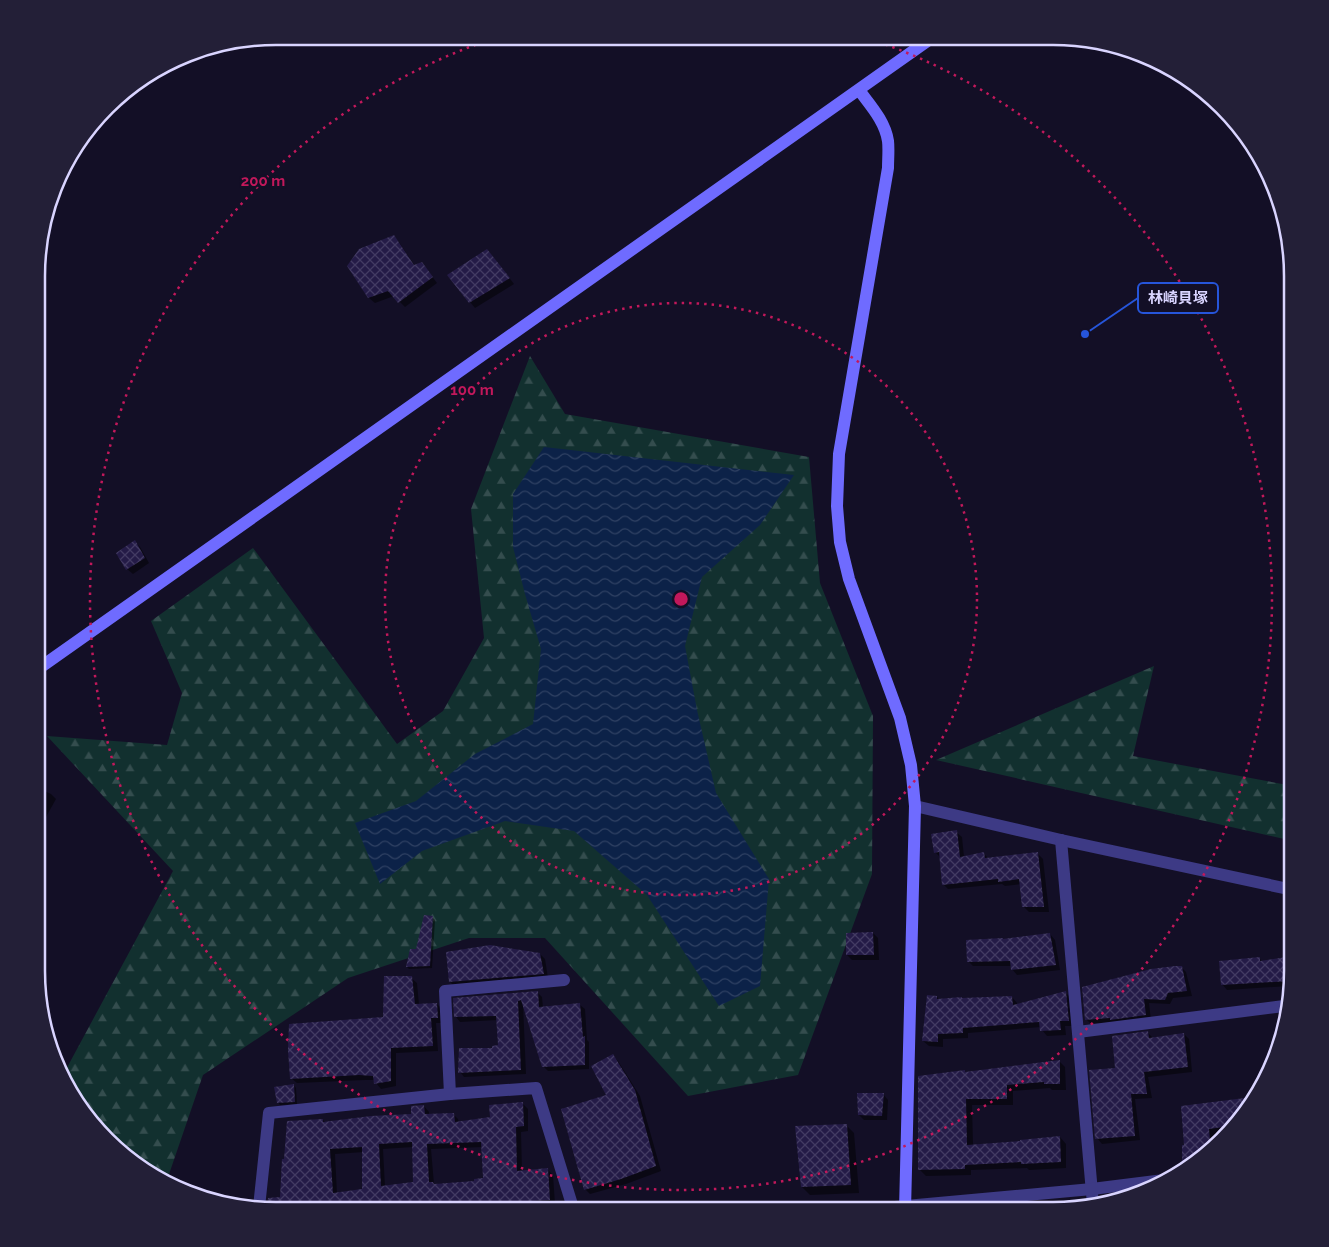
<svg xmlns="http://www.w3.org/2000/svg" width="1329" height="1247" viewBox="0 0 1329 1247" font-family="Raleway,'Noto Sans JP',sans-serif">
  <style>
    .forest { fill: url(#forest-firs) }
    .water { fill: url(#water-waves) }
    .shadow { fill: #0007; fill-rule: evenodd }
    .building { fill: url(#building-cross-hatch); fill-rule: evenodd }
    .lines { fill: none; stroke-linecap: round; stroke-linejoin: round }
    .street { stroke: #3d3a85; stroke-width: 12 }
    .secondary { stroke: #6f6bff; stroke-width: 12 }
    .ring { fill: none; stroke: #c2185b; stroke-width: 2.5; stroke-dasharray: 2.5 5 }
    .rim { fill: none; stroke: #d9d4ff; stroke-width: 2.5 }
    .centre { fill: #c2185b; stroke: #130f26; stroke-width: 2.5 }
    .ring-label { font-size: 15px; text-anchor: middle; font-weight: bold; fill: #c2185b; stroke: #130f26; stroke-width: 4.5; stroke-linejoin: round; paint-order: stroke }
    .leader { fill: none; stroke: #2655da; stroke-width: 2 }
    .callout-dot { fill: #2655da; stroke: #130f26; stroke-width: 2 }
    .callout { fill: #130f26; stroke: #2655da; stroke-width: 2 }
    .callout-label { font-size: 15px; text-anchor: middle; font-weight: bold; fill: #d9d4ff }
  </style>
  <defs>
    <pattern id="forest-firs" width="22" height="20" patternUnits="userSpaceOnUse" patternTransform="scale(1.25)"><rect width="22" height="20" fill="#12302f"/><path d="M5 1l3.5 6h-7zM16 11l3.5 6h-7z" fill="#344d4e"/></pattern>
    <pattern id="water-waves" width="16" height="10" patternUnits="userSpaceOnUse" patternTransform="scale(1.25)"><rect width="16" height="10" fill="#0c2248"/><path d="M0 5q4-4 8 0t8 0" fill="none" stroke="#2f4163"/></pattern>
    <pattern id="building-cross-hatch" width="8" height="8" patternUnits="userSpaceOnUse" patternTransform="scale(1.25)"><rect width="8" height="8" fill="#241b47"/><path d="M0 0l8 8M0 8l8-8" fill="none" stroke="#433b63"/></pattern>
  </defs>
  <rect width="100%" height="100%" fill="#130f26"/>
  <!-- forest -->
  <g class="forest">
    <path d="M530,356l35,58 244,43 11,126 53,133 -1,158 -74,201 -110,21 -143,-158h-76l-121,40 -145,97 -37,108 -70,-54 -33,-54 110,-204 -126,-135 120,9 15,-52 -31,-72 102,-73 144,196 46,-33 41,-73 -13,-129z"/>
    <path d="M1154,666l-21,90 160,30v55l-357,-81z"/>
  </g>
  <!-- water -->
  <path class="water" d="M544,447l250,28 -34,50 -58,52 -17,69 12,64 19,83 53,86 -9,107 -41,20 -72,-111 -73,-64 -69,-10 -83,30 -42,33 -25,-61 61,-22 59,-47 58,-30 8,-75 -16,-55 -12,-47v-53z"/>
  <!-- shadow -->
  <g class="shadow">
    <path d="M394,237l5,5 16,24 7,-3 15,20 -32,24 -11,-11 -19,7 -6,-5z"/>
    <path d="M492,256l22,28 -39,24 -5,-6z"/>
    <path d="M135,542l5,5 9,16 -16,11 -6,-5z"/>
    <path d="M38,788l13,6 5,5 -10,18 -8,-5z"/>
    <path d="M956,832l6,5 2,20 20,-3 5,5 49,-5 5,5 6,53h-20l-5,-5 -3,-23 -16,2 -3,-2 -54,5 -5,-5 -3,-27 -5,-5z"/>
    <path d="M432,917l3,3 -3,48 -23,1 -2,-2 10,-17z"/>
    <path d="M873,933l5,5 1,22h-27l-5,-5z"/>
    <path d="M1050,934l5,6 5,30 -43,5 -5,-6v-3h-39l-5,-5 36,-21z"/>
    <path d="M448,954h92l5,5 3,19 -93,9 -5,-5z"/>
    <path d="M1259,958l4,4 30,9 -4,15 -62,4 -5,-6z"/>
    <path d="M1181,967l5,5 6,24 -19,2 -3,6 -21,-1 2,17 -60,4 -5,-5z"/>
    <path d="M411,978l6,5 2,22 18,-1 5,5 1,14h-7l2,28 -42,2v33l-15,3 -5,-6 -1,-3h-10l-68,3 -6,-5 93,-60z"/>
    <path d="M537,992l5,5 1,11 37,-3 5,4 2,31 2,2v27l-41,2 -5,-5 -20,-62 3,70 -62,3 -4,-5 40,-26 -2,-26 -38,2 -4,-5z"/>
    <path d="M1066,993l5,5 2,28h-8l1,9 -19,1 -5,-6 -1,-3 -73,6v5l-25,1v8l-14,-1 -6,-5 14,-44 3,3 72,-3 5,6v2z"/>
    <path d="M1148,1033l6,6 30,-5 5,5 3,33 -44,5 4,21 -17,1 5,41 -38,4 -5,-6 19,-69z"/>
    <path d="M612,1055l6,6 22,35 21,75 -35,13 -36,10 -5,-5 23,-94z"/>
    <path d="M1059,1061l6,6 1,23h-14l-2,-2 -37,3v14h-41l1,40 48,-3 39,-5 6,7v24l-37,2 -2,-2 -56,2v5l-45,1 -6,-6 46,-97z"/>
    <path d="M294,1085l2,3 1,16 -17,1 -2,-3z"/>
    <path d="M883,1094l5,6 -1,20h-23l-5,-5z"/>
    <path d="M1251,1098l-40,53 -27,17v-22z"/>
    <path d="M522,1103l6,6v22l-7,1 1,40 25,-3 6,6 2,29 -19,1v6h-260l5,-13 42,-78 3,3 86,-8 12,-9 5,6v3l24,-1 5,5 1,4 32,-5zM413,1147l1,36 -29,4 -2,-38zM483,1147l2,32 -9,3 -42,2 -3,-35zM364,1152v38l-27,4 -2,-40z"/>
    <path d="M846,1125l8,8 5,60 -49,2 -8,-8z"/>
    <path d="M1069,1205l4,4 -38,1v-1z"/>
  </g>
  <!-- building -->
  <g class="building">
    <path d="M394,235l20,30 8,-3 11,15 -35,26 -10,-12 -20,7 -21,-32 12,-17z"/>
    <path d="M487,249l23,29 -41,25 -22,-28z"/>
    <path d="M135,540l10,18 -19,12 -10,-17z"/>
    <path d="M957,830l3,27 24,-5 1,6 53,-6 6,55h-22l-3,-28 -21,3v-3l-56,6 -3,-33 -5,1 -3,-19z"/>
    <path d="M424,915l9,1 -3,50 -24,1 4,-18h6z"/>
    <path d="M873,932l1,23h-28v-22z"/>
    <path d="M1050,933l6,32 -45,5 -1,-9 -43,1 -1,-22 37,-2v1z"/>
    <path d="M490,945l50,8 4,21 -95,8 -3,-30z"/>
    <path d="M1293,956v15l-3,10 -69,4 -2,-24 41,-4v4z"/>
    <path d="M1175,966h7l5,25 -19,2 -3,7 -21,-1 2,16 -36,5v-2l-25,2 -3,-33 69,-18z"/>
    <path d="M384,976h28l3,28 22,-1 1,15h-7l2,28 -42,2v33l-17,3 -1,-8 -14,-1 -69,4 -2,-29 1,-26 94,-7z"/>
    <path d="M538,991l1,16 41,-4 3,34 2,-1v29l-43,2 -21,-67 -3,1 3,69 -63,3 1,-25h33v-2l6,-1 -2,-29 -42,1 -1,-19z"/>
    <path d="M1066,991l3,30h-9l1,9 -21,1 -1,-9 -76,6v5l-25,1v8l-16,-1 5,-46 10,1v3l25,-2v1l50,-2 1,9z"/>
    <path d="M1148,1031l1,7 35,-5 4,34 -44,5 3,22h-16l4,42 -40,3 -6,-69 26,-2 -3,-32z"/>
    <path d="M613,1054l22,36 21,76 -35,13 -37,11 -23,-81 45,-14 -15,-29z"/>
    <path d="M1060,1060v24h-16v-2l-37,3v14h-41l1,46 53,-4v-1l40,-4 1,26 -40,2v-2l-56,3v4l-47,1v-94l47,-6v2z"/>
    <path d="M294,1084l1,18 -18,1 -3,-16z"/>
    <path d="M857,1093h27l-2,23 -24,-1z"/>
    <path d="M1253,1097l-23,29 -21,3 2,22 -29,18v-24h2l-3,-39z"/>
    <path d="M523,1102l1,24 -8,1 1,44 31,-3 2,32 -19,1 1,10h-18l-1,-5 -74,5h-163l-9,-2 1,-11 12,-1 2,-38h2l3,-38 36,-2v3l48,-6 40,-2v-8l13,-1 1,9 29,-1 1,9 35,-5 -1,-12zM412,1142l1,40 -32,4 -2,-42zM481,1142l2,36 -9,1v2l-40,3 -1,-2h-4l-2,-38zM362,1147v42l-29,4 -3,-44z"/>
    <path d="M847,1124l4,61 -50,2 -6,-61z"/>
  </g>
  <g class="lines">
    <!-- street -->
    <g class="street">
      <path d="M915,806l146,34 232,50"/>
      <path d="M1061,840l32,364"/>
      <path d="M1078,1032l206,-26"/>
      <path d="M450,1094l-5,-103 119,-11"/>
      <path d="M259,1207l10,-94 181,-19 86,-6 38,123"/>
      <path d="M862,1210l230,-21 72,-9"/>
    </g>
    <!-- secondary -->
    <g class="secondary">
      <path d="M859,90c11,15 26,31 29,51 1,8 0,18 0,27l-49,286 -2,52 3,36 9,37 51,139 11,47 4,41 -10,404"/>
      <path d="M38,669l895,-632"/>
    </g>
  </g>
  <!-- distance rings -->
  <g class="ring">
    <circle cx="681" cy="599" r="296"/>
    <path d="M864 37A591 591 0 1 1 498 37"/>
  </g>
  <!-- crop -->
  <path d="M0 0H1329V1247H0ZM276 45H1053A231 231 0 0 1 1284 276V971A231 231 0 0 1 1053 1202H276A231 231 0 0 1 45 971V276A231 231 0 0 1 276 45Z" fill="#231f37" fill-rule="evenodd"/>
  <path class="rim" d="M276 45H1053A231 231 0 0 1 1284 276V971A231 231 0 0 1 1053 1202H276A231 231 0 0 1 45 971V276A231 231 0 0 1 276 45Z"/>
  <circle cx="681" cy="599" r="8" class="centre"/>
  <g class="ring-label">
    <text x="263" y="186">200 m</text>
    <text x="472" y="395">100 m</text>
  </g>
  <!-- callouts -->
  <path class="leader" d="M1085 334L1138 298"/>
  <circle class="callout-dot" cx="1085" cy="334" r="5"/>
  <rect class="callout" x="1138" y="283" width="80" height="30" rx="5"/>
  <g class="callout-label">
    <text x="1178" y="303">林崎貝塚</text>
  </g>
</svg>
